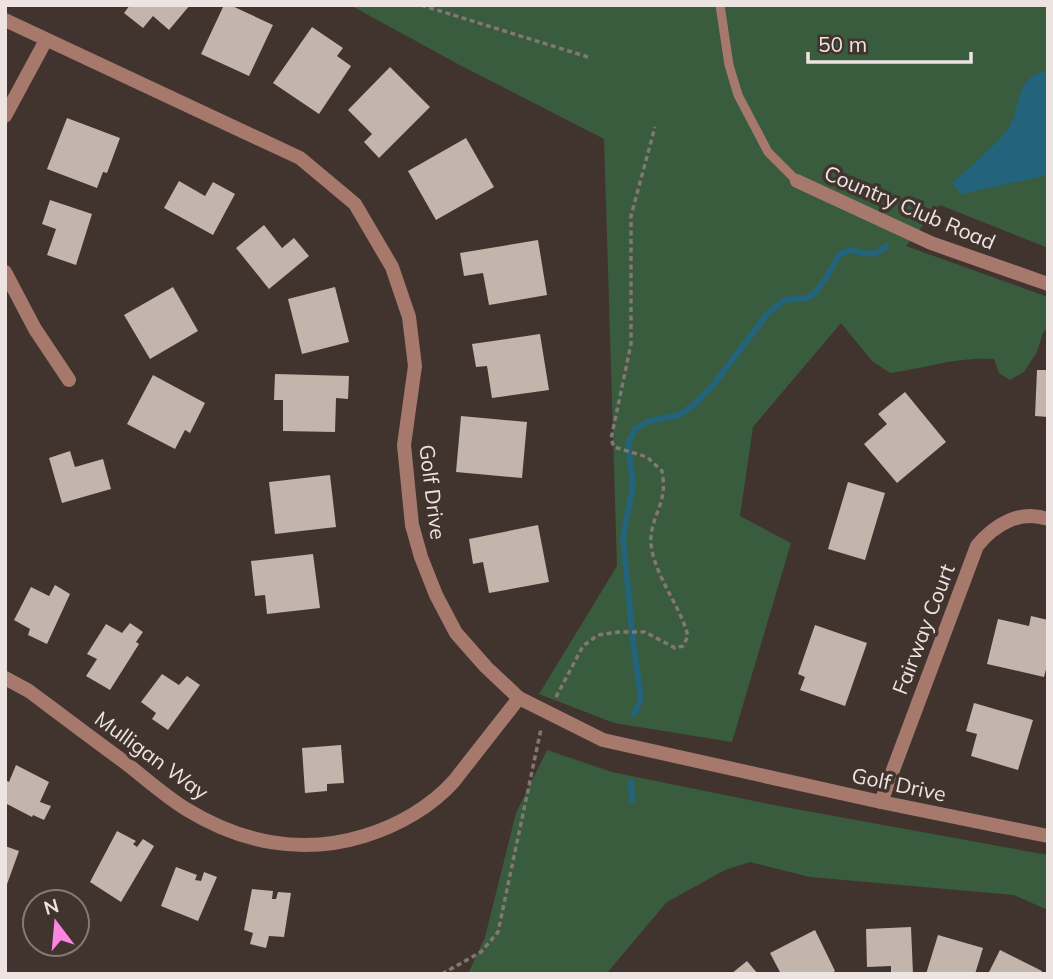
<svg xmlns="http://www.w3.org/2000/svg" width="1053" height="979" viewBox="0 0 1053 979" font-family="Mulish,sans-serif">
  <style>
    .green { fill: #395b3e }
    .water { fill: #23647c }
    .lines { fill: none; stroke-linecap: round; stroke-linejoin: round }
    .stream { stroke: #23647c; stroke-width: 6 }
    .building { fill: #c3b4ac }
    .path { stroke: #827772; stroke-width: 3.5; stroke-dasharray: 5 3.5; stroke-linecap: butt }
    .service { stroke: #a7796d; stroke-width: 9 }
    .minor { stroke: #a7796d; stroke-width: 14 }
    .labels { text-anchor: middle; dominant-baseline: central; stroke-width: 7; stroke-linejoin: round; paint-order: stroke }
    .street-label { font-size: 21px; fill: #ede4e1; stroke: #41342e }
  </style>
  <rect width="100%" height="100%" fill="#41342e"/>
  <!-- green -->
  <g class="green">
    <path d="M350,5h698v243l-108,-43 -34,41 142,51v30l-5,6 -6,19 -13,20 -14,8 -11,-7 -5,-14c-41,-2 -66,9 -104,14l-18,-12 -31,-38 -88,104 -13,89 51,27 -59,199 -118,-19 -75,-29 78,-128 -13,-427 -148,-76z"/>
    <path d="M547,750l65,22 167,34 269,49v55l-34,-15 -204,-18 -60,-15 -25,8 -58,32 -61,72h-138l17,-37 31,-124z"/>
  </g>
  <!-- water -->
  <path class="water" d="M1048,71v104l-87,19 -9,-11c14,-13 50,-42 58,-58 12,-22 5,-49 38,-54z"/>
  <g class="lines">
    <!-- stream -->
    <g class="stream">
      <path d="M634,714l7,-15 -8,-58 -10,-104 10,-51 -5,-42 7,-15 14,-8 30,-6 16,-11 18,-19 55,-72 16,-13 22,-2 8,-4 12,-16 13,-23 11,-5c14,3 25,8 36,-4"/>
      <path d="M631,782l1,18"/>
    </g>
  </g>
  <!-- building -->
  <g class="building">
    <path d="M130,5h60l-21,25 -16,-14 -10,12 -19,-15z"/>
    <path d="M224,5h6l43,20 -24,51 -48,-22z"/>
    <path d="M312,27l31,21 -6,8 14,10 -32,48 -46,-31z"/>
    <path d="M390,67l40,40 -51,51 -15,-16 8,-8 -24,-24z"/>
    <path d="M67,118l53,20 -13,35 -4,-1 -6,16 -50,-19z"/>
    <path d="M466,138l28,49 -58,33 -28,-49z"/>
    <path d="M179,181l26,15 8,-14 22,12 -22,41 -49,-27z"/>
    <path d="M50,200l42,14 -16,51 -29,-10 9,-26 -14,-5z"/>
    <path d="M264,225l18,23 12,-10 15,18 -40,33 -33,-41z"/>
    <path d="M538,240l9,55 -58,10 -6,-32 -19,3 -4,-23z"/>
    <path d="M173,287l25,44 -48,28 -26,-44z"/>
    <path d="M335,287l14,55 -47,12 -14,-55z"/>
    <path d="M540,334l9,56 -57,8 -5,-32 -11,1 -4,-23z"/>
    <path d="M1037,370h11v47l-13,-1z"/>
    <path d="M275,374l74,2 -1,23 -12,-1 -1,34 -52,-1v-31h-9z"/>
    <path d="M153,375l52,28 -15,30 -5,-3 -10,19 -48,-25z"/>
    <path d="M905,392l41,50 -49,41 -33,-39 23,-20 -9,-10z"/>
    <path d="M461,416l66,6 -5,56 -66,-6z"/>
    <path d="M70,451l5,16 28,-8 8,30 -49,14 -13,-45z"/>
    <path d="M330,475l6,52 -61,7 -6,-52z"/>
    <path d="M848,482l37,11 -20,67 -37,-11z"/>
    <path d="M538,525l11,57 -60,11 -6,-31 -10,2 -4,-25z"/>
    <path d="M313,554l7,54 -53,6 -2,-19 -10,1 -4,-35z"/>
    <path d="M55,585l15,9 -23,50 -19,-9 2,-6 -16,-9 17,-33 18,9z"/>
    <path d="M1031,616l17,4v42l-4,15 -57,-13 11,-45 31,7z"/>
    <path d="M130,623l13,9 -7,10 3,2 -29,46 -24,-14 11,-17 -10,-5 19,-30 16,9z"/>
    <path d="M815,625l52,18 -22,63 -45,-16 5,-13 -7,-3z"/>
    <path d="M162,674l17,11 8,-9 13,9 -32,45 -16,-11 4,-6 -15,-11z"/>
    <path d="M974,703l59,17 -15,50 -47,-14 6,-22 -11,-3z"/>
    <path d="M341,745l3,38 -17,1v7l-22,2 -3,-45z"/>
    <path d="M16,765l33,17 -9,20 11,4 -7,14 -11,-5 -1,2 -27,-14v-23l4,2z"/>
    <path d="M117,831l19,10 -3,3 4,3 6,-8 11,7 -33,56 -31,-20z"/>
    <path d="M5,846l14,5 -13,36h-1z"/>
    <path d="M176,867l21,8 -2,5 6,1 3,-9 13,5 -19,44 -37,-15z"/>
    <path d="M252,889l21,2 -1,8h4l2,-7 13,1 -7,44 -15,-1 -3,12 -16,-4 3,-11 -9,-3z"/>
    <path d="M911,927l2,47h-22v-8l-24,1 -1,-38z"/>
    <path d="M815,930l20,41 -5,3h-49l-11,-21z"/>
    <path d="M938,935l45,13 -8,26h-49z"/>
    <path d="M1000,950l42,21 -1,3h-53z"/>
    <path d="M747,961l11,13h-27z"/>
  </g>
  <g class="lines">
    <!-- path -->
    <g class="path">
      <path d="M421,5l167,52"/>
      <path d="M556,697l27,-51 15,-11 21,-3h26l30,16 8,-2 5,-10c-8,-30 -29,-54 -36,-85 -5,-25 8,-37 11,-59 1,-6 0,-15 -1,-21l-15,-14 -33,-10 -3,-8 20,-95v-128l24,-89"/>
      <path d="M442,974l39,-22 17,-20 43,-203"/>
    </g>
    <!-- service -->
    <path class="service" d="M720,5l9,60 9,30 30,57 29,29"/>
    <!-- minor -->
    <g class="minor">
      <path d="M5,20l295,138 55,46 37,63 17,50 6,49 -11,79 8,80 9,32 15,38 20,38 30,34 33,31 84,42 278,62 167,34"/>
      <path d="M5,116l41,-76"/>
      <path d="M797,181l134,62 117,41"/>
      <path d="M5,272l30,57 34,51"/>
      <path d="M5,678l24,13c32,24 65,49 98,73 19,15 38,32 59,45 55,34 116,46 178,27 33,-10 67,-29 90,-55l65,-83"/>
      <path d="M881,802l96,-256c17,-21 43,-37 71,-27"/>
    </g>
  </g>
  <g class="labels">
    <!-- street labels -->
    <g class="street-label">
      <text transform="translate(910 207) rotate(23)">Country Club Road</text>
      <text transform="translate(433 492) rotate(83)">Golf Drive</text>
      <text transform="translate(923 629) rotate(-69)">Fairway Court</text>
      <text transform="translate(152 755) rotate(36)">Mulligan Way</text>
      <text transform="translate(899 784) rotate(12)">Golf Drive</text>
    </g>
  </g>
  <!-- border -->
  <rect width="1053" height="979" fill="none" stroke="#ede4e1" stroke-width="14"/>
  <!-- north arrow -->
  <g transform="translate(56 923) rotate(344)"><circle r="33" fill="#41342e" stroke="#867a76" stroke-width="2"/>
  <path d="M0-5L12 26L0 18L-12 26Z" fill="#fd86e3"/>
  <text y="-10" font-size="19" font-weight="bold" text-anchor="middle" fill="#ede4e1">N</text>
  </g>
  <!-- scale -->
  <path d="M808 52v10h163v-10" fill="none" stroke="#ede4e1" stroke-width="3.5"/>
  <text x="818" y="52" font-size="21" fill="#ede4e1" stroke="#41342e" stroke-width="5" paint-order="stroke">50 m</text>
</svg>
